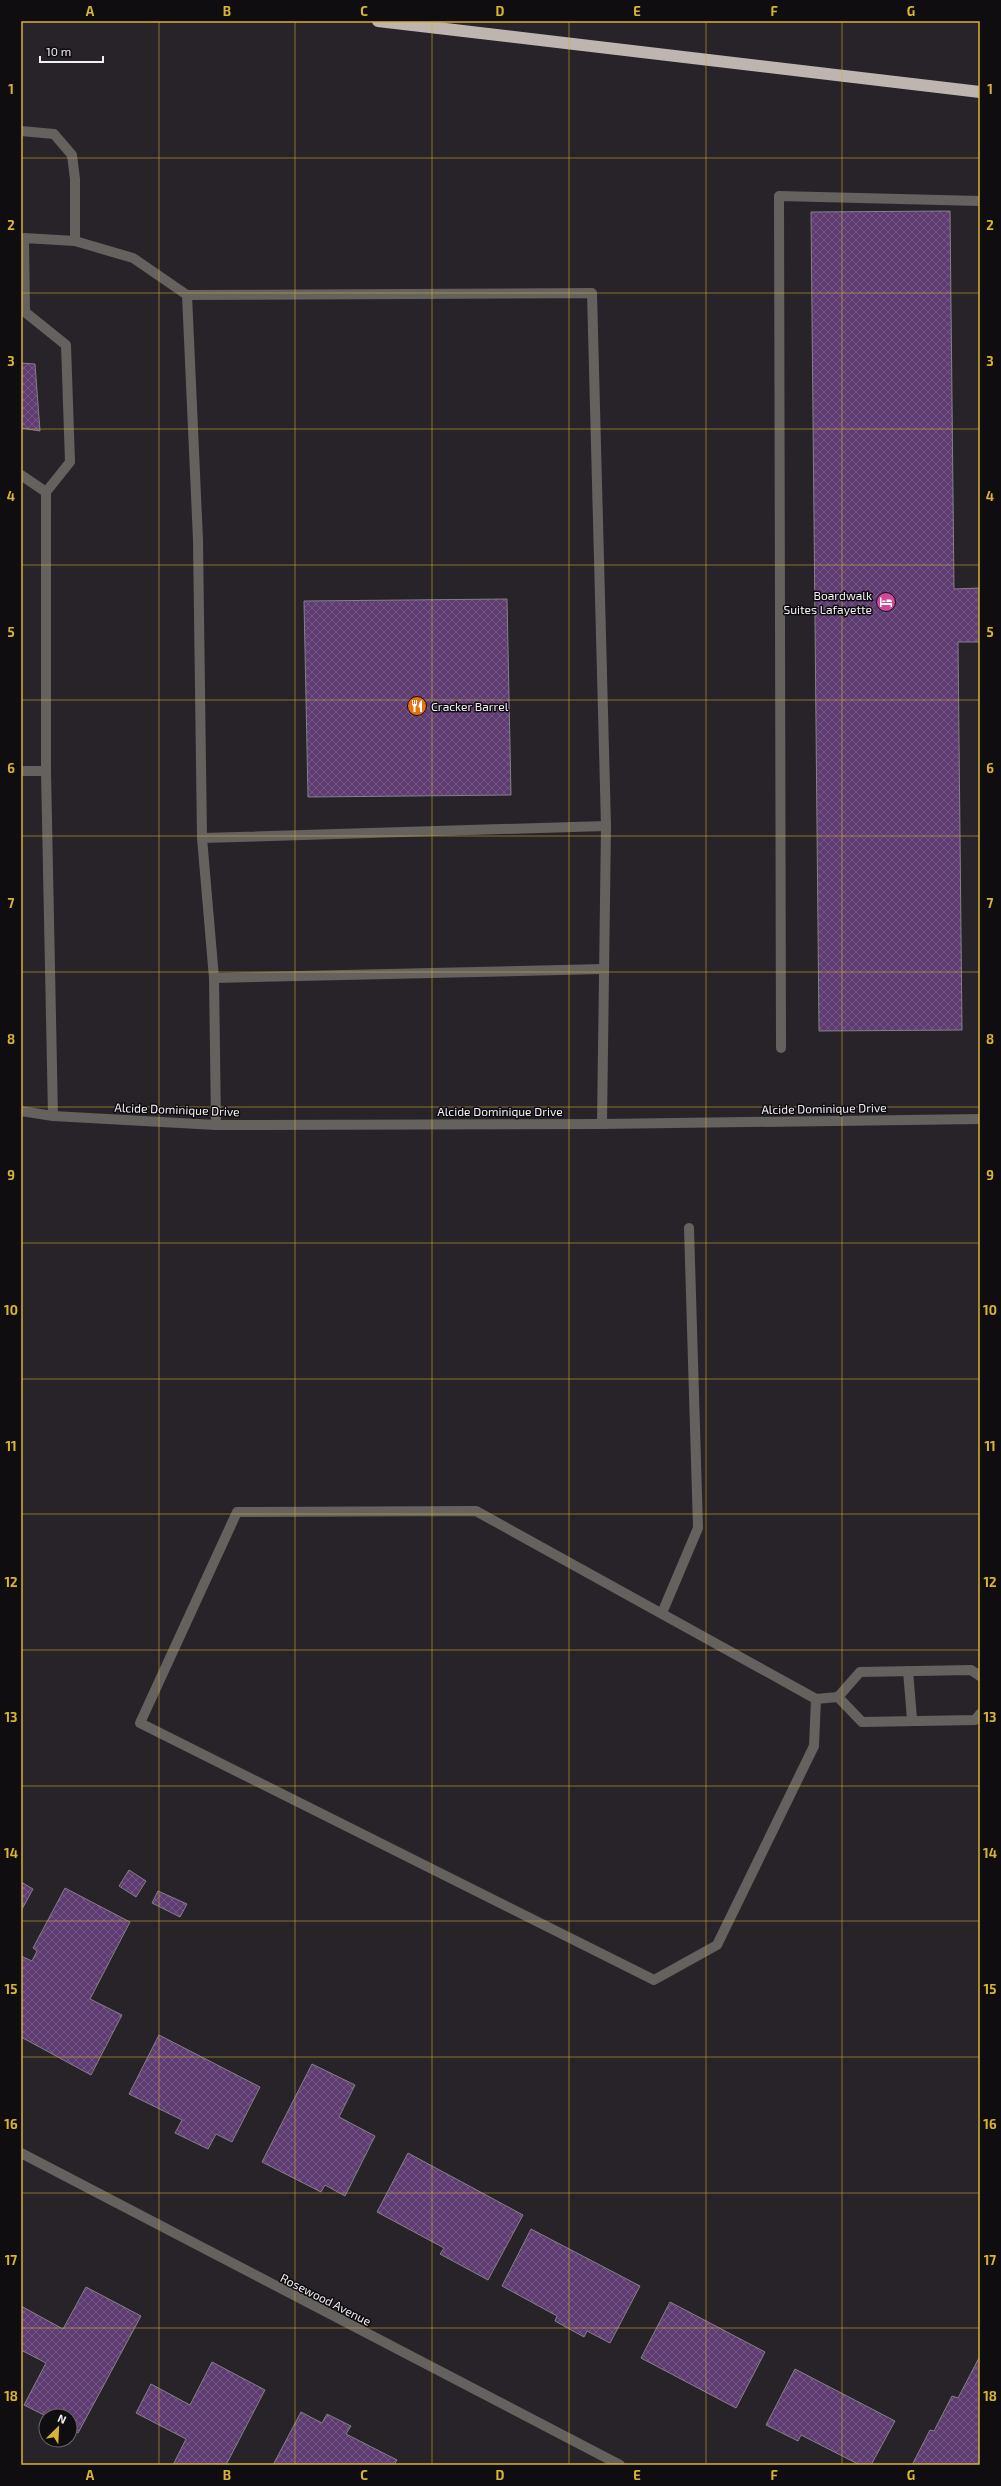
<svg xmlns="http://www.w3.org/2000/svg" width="1001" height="2486" viewBox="0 0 1001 2486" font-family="'Exo 2',sans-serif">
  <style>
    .building { fill: url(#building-cross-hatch); stroke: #848087 }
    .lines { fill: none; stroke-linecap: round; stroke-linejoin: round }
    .service { stroke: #65615f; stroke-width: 10 }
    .minor { stroke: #65615f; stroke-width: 10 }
    .motorway { stroke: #beb4b0; stroke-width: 12 }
    .grid { fill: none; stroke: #d8b434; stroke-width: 1; stroke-opacity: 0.55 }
    .labels { text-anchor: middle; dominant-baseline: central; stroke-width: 3; stroke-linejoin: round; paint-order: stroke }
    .poi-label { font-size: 12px; fill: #f2f0f4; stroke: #0f0d10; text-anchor: end }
    .street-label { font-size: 12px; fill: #f2f0f4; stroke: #0f0d10 }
    .neatline { fill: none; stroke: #d8b434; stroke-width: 1.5 }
    .grid-label { font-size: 13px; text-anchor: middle; font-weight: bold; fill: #d8b434 }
  </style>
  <defs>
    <pattern id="building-cross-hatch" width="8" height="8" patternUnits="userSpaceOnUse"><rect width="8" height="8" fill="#5e3c72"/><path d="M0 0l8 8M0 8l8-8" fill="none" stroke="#765887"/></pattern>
  </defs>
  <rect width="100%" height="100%" fill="#272329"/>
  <!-- building -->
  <g class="building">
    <path d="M950,211l4,378 26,-1v54h-22l4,388 -143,1 -8,-819z"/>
    <path d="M21,363l14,1 5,67 -19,-3z"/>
    <path d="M507,599l4,196 -203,2 -4,-196z"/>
    <path d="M129,1870l17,11 -10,16 -17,-11z"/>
    <path d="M21,1882l12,7 -12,22z"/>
    <path d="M65,1888l65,34 -40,77 32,16 -31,60 -70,-38v-81l11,5 5,-10 -4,-3z"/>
    <path d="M158,1891l29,13 -7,13 -28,-14z"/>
    <path d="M159,2035l101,52 -28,55 -16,-8 -8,15 -33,-16 7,-13 -53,-26z"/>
    <path d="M312,2064l43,21 -16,32 36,19 -30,60 -20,-11 -4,7 -59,-30z"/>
    <path d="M408,2153l115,62 -35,65 -48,-26 4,-6 -67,-36z"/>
    <path d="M531,2229l109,57 -30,57 -23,-12 -3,6 -29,-16 2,-5 -55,-30z"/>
    <path d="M86,2287l55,29 -63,117 -8,-4v-13h-24l-22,-11 22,-42 -25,-13v-44l42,23z"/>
    <path d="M670,2302l95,50 -29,56 -95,-50z"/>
    <path d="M980,2356v109h-68l18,-35 4,1 18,-35 6,2z"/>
    <path d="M212,2362l53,28 -39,75h-53l13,-26 -50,-26 15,-29 39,21z"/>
    <path d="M795,2369l100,52 -24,44h-11l-59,-30 -3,6 -32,-16z"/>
    <path d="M301,2412l21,11 5,-9 24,12 -5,8 51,26 -3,5h-121z"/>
  </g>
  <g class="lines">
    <!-- service -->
    <g class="service">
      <path d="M21,131l33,3 18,21 3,24v62"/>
      <path d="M187,295l11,245 4,298 12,140 2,147"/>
      <path d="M21,475l25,17"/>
      <path d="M21,771h25"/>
      <path d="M202,838l404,-12"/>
      <path d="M214,978l390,-9"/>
      <path d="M781,1048l-2,-852 201,5"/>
      <path d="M53,1116l-7,-345v-279l24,-30 -4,-117 -41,-33 -1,-74 51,3 58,17 54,37 405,-2 14,533 -4,298"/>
    </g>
    <!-- minor -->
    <g class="minor">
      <path d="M21,1111l32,5 163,9 386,-1 378,-5"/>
      <path d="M662,1613l36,-85 -9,-300"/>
      <path d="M908,1671l4,48"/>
      <path d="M980,1676l-9,-6 -111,2 -22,25 24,25 113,-2 5,-6"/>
      <path d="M816,1699l-2,47 -97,199 -63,35 -514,-257 97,-211 239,-1 340,188 22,-2"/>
      <path d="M21,2153l599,312"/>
    </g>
    <!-- motorway -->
    <path class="motorway" d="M378,21l602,71"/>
  </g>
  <!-- grid -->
  <path class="grid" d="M159,21v2444M295,21v2444M432,21v2444M569,21v2444M706,21v2444M842,21v2444M21,158h959M21,293h959M21,429h959M21,565h959M21,700h959M21,836h959M21,972h959M21,1107h959M21,1243h959M21,1379h959M21,1514h959M21,1650h959M21,1786h959M21,1921h959M21,2057h959M21,2193h959M21,2328h959"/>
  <!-- icons -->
  <defs>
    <g id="hotel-disc" transform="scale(1)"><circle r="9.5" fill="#d1479c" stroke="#0f0d10"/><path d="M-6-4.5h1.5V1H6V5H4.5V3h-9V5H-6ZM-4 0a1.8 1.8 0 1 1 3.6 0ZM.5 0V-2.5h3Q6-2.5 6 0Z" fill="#fff"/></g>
    <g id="restaurant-disc" transform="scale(1)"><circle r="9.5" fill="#e8710a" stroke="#0f0d10"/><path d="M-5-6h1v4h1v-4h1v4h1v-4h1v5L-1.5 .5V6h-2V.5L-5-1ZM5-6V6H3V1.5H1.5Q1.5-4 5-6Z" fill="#fff"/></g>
  </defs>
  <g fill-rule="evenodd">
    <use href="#hotel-disc" x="886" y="602"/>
    <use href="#restaurant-disc" x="417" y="706"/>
  </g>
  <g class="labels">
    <!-- poi labels -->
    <g class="poi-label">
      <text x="872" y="595">Boardwalk<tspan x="872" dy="14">Suites Lafayette</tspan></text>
      <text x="431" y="706" text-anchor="start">Cracker Barrel</text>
    </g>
    <!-- street labels -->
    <g class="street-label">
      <text transform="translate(824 1108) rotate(-1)">Alcide Dominique Drive</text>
      <text transform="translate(177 1109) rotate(2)">Alcide Dominique Drive</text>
      <text x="500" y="1111">Alcide Dominique Drive</text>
      <text transform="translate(326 2299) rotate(27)">Rosewood Avenue</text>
    </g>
  </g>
  <!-- border -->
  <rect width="1001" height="2486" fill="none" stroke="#0f0d10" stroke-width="44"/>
  <!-- north arrow -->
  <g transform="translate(58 2428) rotate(24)"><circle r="19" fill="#0f0d10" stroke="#6a686b"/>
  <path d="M0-3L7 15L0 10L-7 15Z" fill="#d8b434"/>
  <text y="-6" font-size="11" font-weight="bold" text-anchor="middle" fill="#f2f0f4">N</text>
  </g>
  <!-- scale -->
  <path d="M40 56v6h63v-6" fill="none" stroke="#f2f0f4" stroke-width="2"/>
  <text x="46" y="56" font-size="12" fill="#f2f0f4" stroke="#0f0d10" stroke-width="3" paint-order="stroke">10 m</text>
  <rect x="22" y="22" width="957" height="2442" class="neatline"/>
  <g class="grid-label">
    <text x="90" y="16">A</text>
    <text x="227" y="16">B</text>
    <text x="364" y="16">C</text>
    <text x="500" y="16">D</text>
    <text x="637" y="16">E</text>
    <text x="774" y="16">F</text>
    <text x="911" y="16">G</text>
    <text x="11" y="94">1</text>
    <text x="990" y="94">1</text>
    <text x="11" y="230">2</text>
    <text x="990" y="230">2</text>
    <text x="11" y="366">3</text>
    <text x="990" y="366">3</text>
    <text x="11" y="501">4</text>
    <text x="990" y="501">4</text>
    <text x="11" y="637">5</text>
    <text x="990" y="637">5</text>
    <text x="11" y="773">6</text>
    <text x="990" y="773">6</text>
    <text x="11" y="908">7</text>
    <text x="990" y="908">7</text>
    <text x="11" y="1044">8</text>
    <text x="990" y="1044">8</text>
    <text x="11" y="1180">9</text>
    <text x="990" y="1180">9</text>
    <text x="11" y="1315">10</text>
    <text x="990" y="1315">10</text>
    <text x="11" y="1451">11</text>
    <text x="990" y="1451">11</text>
    <text x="11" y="1587">12</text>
    <text x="990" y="1587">12</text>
    <text x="11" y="1722">13</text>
    <text x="990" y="1722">13</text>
    <text x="11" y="1858">14</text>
    <text x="990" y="1858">14</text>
    <text x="11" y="1994">15</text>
    <text x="990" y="1994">15</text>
    <text x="11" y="2129">16</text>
    <text x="990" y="2129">16</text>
    <text x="11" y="2265">17</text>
    <text x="990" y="2265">17</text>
    <text x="11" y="2401">18</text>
    <text x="990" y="2401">18</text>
    <text x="90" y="2480">A</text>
    <text x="227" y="2480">B</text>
    <text x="364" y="2480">C</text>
    <text x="500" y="2480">D</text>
    <text x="637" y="2480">E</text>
    <text x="774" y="2480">F</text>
    <text x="911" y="2480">G</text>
  </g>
</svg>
